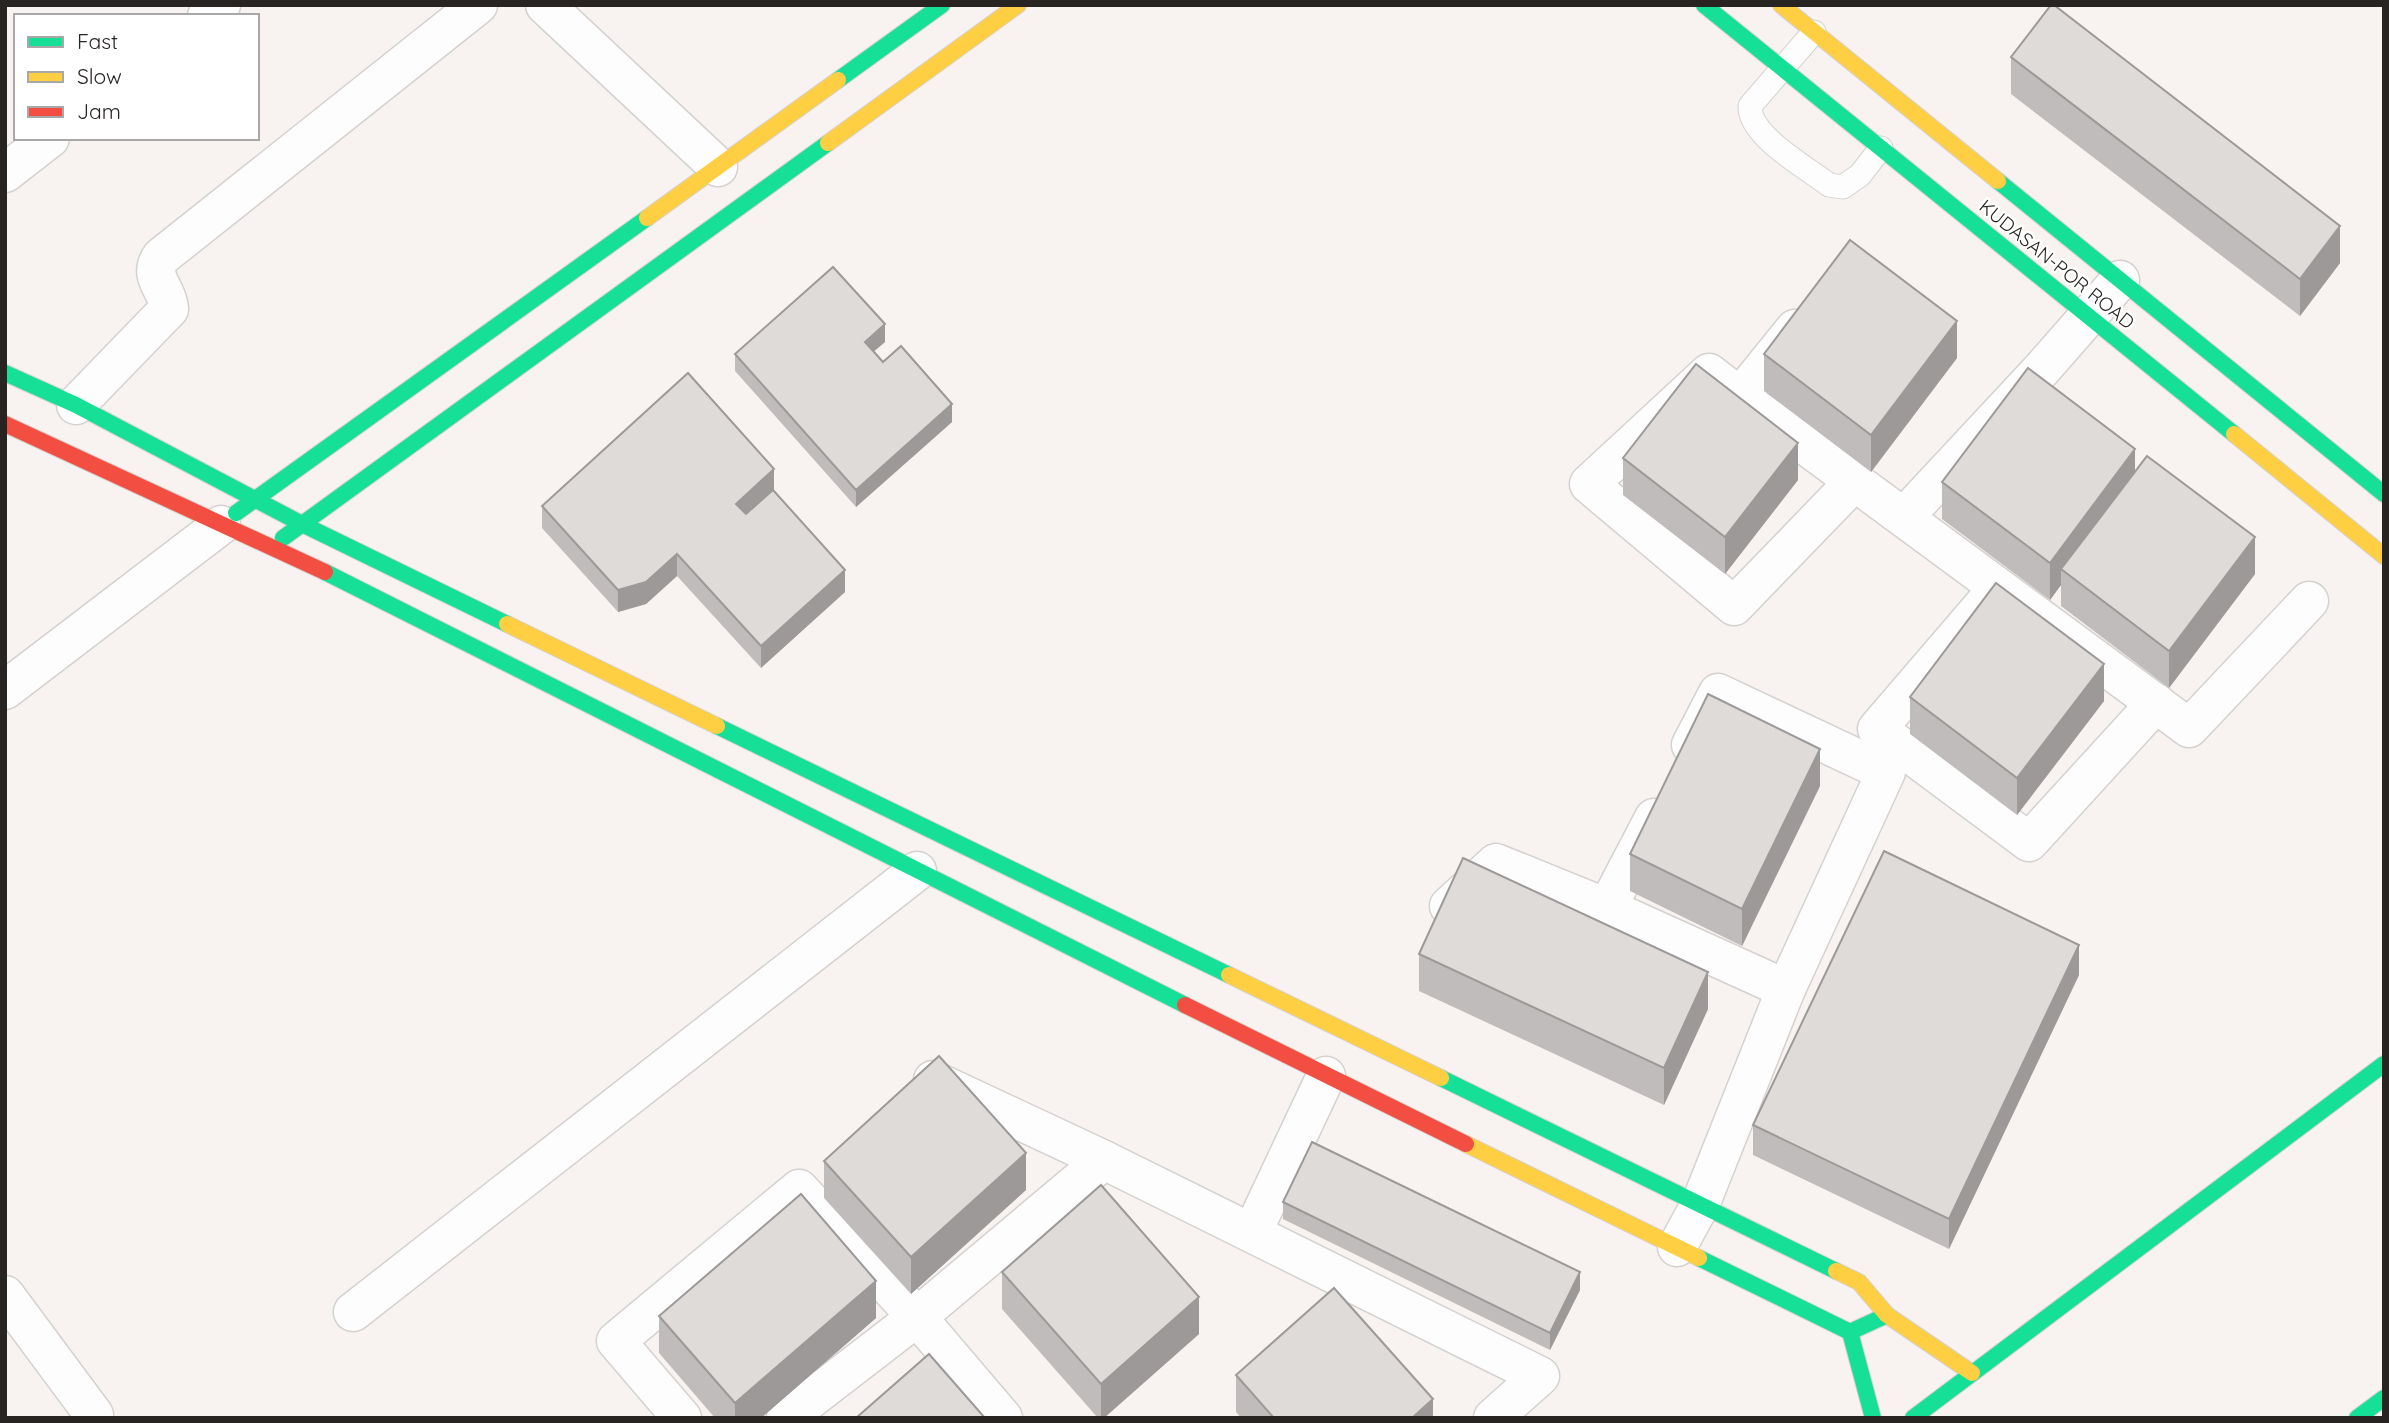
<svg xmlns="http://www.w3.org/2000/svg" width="2389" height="1423" viewBox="0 0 2389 1423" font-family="Quicksand,sans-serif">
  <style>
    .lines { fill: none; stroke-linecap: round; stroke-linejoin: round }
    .lane-casing { stroke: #d5d1cf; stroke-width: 25 }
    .street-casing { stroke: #d5d1cf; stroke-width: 41 }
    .fast-casing { stroke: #d5d1cf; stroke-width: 18 }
    .slow-casing { stroke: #d5d1cf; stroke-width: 18 }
    .jam-casing { stroke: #d5d1cf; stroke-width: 18 }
    .lane { stroke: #fefdfd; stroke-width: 23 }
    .street { stroke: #fefdfd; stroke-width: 38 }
    .fast { stroke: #16e098; stroke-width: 16 }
    .slow { stroke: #ffcf43; stroke-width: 16 }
    .jam { stroke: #f24e42; stroke-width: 16 }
    .wall { fill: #c0bcbb }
    .shaded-wall { fill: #9c9998 }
    .building { fill: #dfdbd9; stroke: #9c9998; stroke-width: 2 }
    .labels { text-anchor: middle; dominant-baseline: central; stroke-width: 5; stroke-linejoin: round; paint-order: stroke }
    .street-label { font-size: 19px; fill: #272422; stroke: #fff }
  </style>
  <rect width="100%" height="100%" fill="#f8f3f0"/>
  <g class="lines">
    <!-- lane casing -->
    <g class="lane-casing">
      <path id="lane" d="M1814,32l-64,74c-1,30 56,61 79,79l14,2 17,-12 21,-27"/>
    </g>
    <!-- street casing -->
    <g class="street-casing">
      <g id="street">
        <path d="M545,5l173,162"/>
        <path d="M207,16l14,-11"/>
        <path d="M5,173l45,-35"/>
        <path d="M1795,329l-55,68 449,331 120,-127"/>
        <path d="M1740,397l-31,-24 -120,111 145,122 119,-123"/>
        <path d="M76,405l93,-96c-1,-21 -22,-31 -8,-52l317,-252"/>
        <path d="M1904,517l138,-148 78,-89"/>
        <path d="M1986,602l-109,127 152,113 127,-139"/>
        <path d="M5,690l216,-165"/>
        <path d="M1654,818l-47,90 179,81"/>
        <path d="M1449,906l47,-43 111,45"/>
        <path d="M933,1080l171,80"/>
        <path d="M1252,1233l74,-157"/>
        <path d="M1677,1247l23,-42 86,-216 100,-217 -168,-79 -27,52"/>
        <path d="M5,1295l89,120"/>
        <path d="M353,1312l564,-441"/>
        <path d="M682,1418l-66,-77 183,-152 118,128 86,101"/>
        <path d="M786,1418l131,-101 187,-157 436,216 -47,42"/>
      </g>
    </g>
    <!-- fast casing -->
    <g class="fast-casing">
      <g id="fast">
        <path d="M1704,5l530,429"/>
        <path d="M838,80l104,-75"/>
        <path d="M1998,181l386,313"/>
        <path d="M5,373l71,32 226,119 205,100"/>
        <path d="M236,513l411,-295"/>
        <path d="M283,538l545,-395"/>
        <path d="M325,572l860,433"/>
        <path d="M717,726l512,249"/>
        <path d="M1441,1078l395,193"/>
        <path d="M1699,1258l151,74 37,-17"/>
        <path d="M1850,1332l23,86"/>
        <path d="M1913,1418l471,-354"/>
        <path d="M2357,1418l27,-20"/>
      </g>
    </g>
    <!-- slow casing -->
    <g class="slow-casing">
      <g id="slow">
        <path d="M1781,5l217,176"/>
        <path d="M828,143l190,-138"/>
        <path d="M647,218l191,-138"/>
        <path d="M2234,434l150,122"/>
        <path d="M507,624l210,102"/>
        <path d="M1229,975l212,103"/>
        <path d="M1466,1144l233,114"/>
        <path d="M1836,1271l23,11 28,33 85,58"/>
      </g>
    </g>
    <!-- jam casing -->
    <g class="jam-casing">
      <g id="jam">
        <path d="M5,424l320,148"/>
        <path d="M1185,1005l281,139"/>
      </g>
    </g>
    <!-- lane -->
    <use href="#lane" class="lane"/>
    <!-- street -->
    <use href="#street" class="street"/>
    <!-- fast -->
    <use href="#fast" class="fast"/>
    <!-- slow -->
    <use href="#slow" class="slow"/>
    <!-- jam -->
    <use href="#jam" class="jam"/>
  </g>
  <!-- wall -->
  <g class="wall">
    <path d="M2011,57l329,206 -40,53 -289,-222z"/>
    <path d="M885,342l-11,9 9,11 69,60 -96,85 -121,-136v-17z"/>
    <path d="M1764,354l193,4 -86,114 -107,-81z"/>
    <path d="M1623,458l175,22 -73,94 -102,-79z"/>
    <path d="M2135,471l120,103 -86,114 -108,-82v-21l-11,15 -108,-81v-37z"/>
    <path d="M774,491l71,101 -84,76 -84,-92 -31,28 -28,8 -76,-84v-22z"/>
    <path d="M1910,697l194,4 -87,114 -107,-81z"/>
    <path d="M1820,786l-78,160 -112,-55v-37z"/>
    <path d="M1419,954l289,55 -44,96 -245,-114z"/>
    <path d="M2079,975l-130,274 -196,-94v-30z"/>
    <path d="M824,1161l202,29 -115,104 -87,-96z"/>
    <path d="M1283,1202l297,88 -30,60 -267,-131z"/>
    <path d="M1002,1272l197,62 -95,84h-6l-96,-109z"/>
    <path d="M659,1316l217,2 -115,100h-46l-56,-65z"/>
    <path d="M1236,1375l197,43h-192l-5,-6z"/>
  </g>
  <!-- shaded-wall -->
  <g class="shaded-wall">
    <path d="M2340,226v37l-40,53v-37z"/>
    <path d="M1957,321v37l-86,114v-37z"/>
    <path d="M885,324v18l-20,17v-17z"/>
    <path d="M952,404v18l-96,85v-17z"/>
    <path d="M1798,443v37l-73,94v-37z"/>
    <path d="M2135,449v37l-74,83v16l-11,15v-37z"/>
    <path d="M774,469v22l-38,35v-22z"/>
    <path d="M2255,537v37l-86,114v-37z"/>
    <path d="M677,554v22l-31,28 -28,8v-22z"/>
    <path d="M845,570v22l-84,76v-22z"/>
    <path d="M2104,664v37l-87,114v-37z"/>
    <path d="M1820,749v37l-78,160v-37z"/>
    <path d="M2079,945v30l-130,274v-30z"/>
    <path d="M1708,972v37l-44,96v-37z"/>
    <path d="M1026,1153v37l-115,104v-37z"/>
    <path d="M1580,1272v18l-30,60v-17z"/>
    <path d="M876,1281v37l-115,100h-26v-15z"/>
    <path d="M1199,1297v37l-95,84h-3v-34z"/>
    <path d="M1433,1399v19h-21z"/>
  </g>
  <!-- building -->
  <g class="building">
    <path d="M2051,5h3l286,221 -40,53 -289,-222z"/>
    <path d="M1850,240l107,81 -86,114 -107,-81z"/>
    <path d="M833,267l52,57 -20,18 18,20 18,-16 51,58 -96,86 -121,-136z"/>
    <path d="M1696,364l102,79 -73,94 -102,-79z"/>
    <path d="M2028,368l107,81 -85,114 -108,-81z"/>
    <path d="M688,373l86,96 -38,35 10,10 27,-24 72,80 -84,76 -84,-92 -31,28 -28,8 -76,-84z"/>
    <path d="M2147,456l108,81 -86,114 -108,-82z"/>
    <path d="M1996,583l108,81 -87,114 -107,-81z"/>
    <path d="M1708,694l112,55 -78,160 -112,-55z"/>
    <path d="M1884,851l195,94 -130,274 -196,-94z"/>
    <path d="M1463,858l245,114 -44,96 -245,-114z"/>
    <path d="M939,1056l87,97 -115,104 -87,-96z"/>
    <path d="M1312,1142l268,130 -30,61 -267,-131z"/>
    <path d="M1101,1185l98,112 -98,87 -99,-112z"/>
    <path d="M801,1194l75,87 -141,122 -76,-87z"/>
    <path d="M1334,1288l99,111 -21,19h-138l-38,-43z"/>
    <path d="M929,1354l56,64h-129z"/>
  </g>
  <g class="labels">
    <!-- street labels -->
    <g class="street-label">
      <text transform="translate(2057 264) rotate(39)">KUDASAN-POR ROAD</text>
    </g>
  </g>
  <!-- border -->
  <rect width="2389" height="1423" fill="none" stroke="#272422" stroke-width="14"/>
  <!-- legend -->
  <rect x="14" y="14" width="245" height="126" fill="#ffffff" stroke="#a9a7a7" stroke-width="2"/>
  <rect x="28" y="37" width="35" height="10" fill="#16e098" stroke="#a9a7a7" stroke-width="2"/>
  <text x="77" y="49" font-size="21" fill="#272422">Fast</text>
  <rect x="28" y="72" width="35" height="10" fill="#ffcf43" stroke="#a9a7a7" stroke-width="2"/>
  <text x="77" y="84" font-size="21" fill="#272422">Slow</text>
  <rect x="28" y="107" width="35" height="10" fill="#f24e42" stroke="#a9a7a7" stroke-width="2"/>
  <text x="77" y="119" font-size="21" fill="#272422">Jam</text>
</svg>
